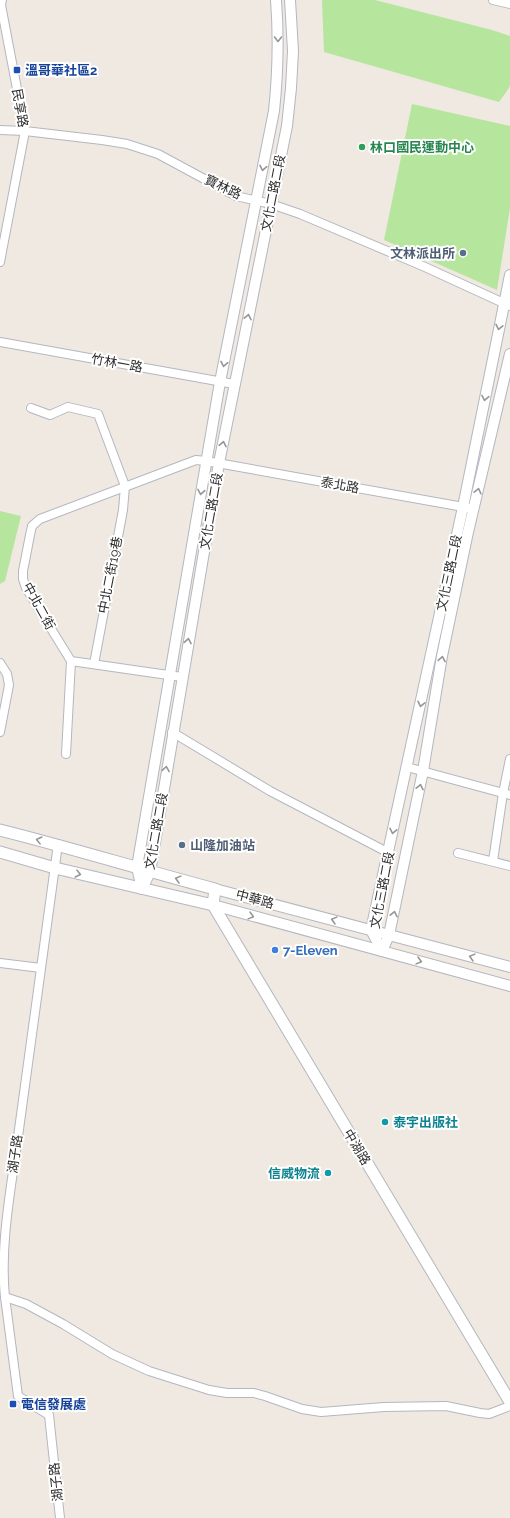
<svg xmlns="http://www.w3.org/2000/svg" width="510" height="1518" viewBox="0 0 510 1518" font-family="Raleway,'Noto Sans TC',sans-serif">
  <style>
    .green { fill: #b6e59e }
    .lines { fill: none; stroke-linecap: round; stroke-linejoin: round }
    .minor-casing { stroke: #b4b7c1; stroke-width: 10 }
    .tertiary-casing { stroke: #b4b7c1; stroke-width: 12 }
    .secondary-casing { stroke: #b4b7c1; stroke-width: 13 }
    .minor { stroke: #fff; stroke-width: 8 }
    .tertiary { stroke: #fff; stroke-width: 10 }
    .secondary { stroke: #fff; stroke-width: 11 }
    .oneway { stroke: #969696 }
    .transit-dot { fill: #1a4fb4; stroke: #fff; stroke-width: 1.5 }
    .leisure-dot { fill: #2e9e5b; stroke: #fff; stroke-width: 1.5 }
    .service-dot { fill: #5c6f8a; stroke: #fff; stroke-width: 1.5 }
    .shop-dot { fill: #3f7fe0; stroke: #fff; stroke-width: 1.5 }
    .culture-dot { fill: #0f9aa8; stroke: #fff; stroke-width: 1.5 }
    .labels { text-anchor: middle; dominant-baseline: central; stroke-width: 4; stroke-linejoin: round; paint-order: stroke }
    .transit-label { font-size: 13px; font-weight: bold; fill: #164399; stroke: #fff; text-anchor: start }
    .street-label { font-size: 13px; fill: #2e2e2e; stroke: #fff }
    .leisure-label { font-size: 13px; font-weight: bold; fill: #27864d; stroke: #fff; text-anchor: start }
    .service-label { font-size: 13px; font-weight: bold; fill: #4e5e75; stroke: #fff; text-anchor: end }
    .shop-label { font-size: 13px; font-weight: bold; fill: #366cbe; stroke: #fff; text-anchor: start }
    .culture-label { font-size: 13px; font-weight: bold; fill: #0d838f; stroke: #fff; text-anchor: start }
  </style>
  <rect width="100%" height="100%" fill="#efe9e1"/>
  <!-- green -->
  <g class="green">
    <path d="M322,0h53l117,30 18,6v48l-1,4 -10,14 -175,-50z"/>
    <path d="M412,104l98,22v82l-13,82 -113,-50z"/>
    <path d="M0,511l21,5 -16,65 -5,3z"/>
  </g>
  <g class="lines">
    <!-- minor casing -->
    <g class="minor-casing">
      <g id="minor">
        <path d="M493,0l17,4"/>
        <path d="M0,130l25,1 77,9 25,4 31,10 78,42 35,8 29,10 125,53 85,39"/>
        <path d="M0,262l25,-131 -24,-126 1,-5"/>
        <path d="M0,342l234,42"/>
        <path d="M31,408l19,7 18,-8 30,7 27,72 -2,24 -29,154"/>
        <path d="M0,663l7,11 2,11 -9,47"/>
        <path d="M182,677l-111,-16 -45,-73 -3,-9v-8l7,-36 2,-9 8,-7 156,-59 10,1 263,47"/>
        <path d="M172,732l98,59 119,62"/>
        <path d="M66,754l5,-93"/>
        <path d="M407,767l103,28"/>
        <path d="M58,844c-14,100 -27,200 -41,300 -7,50 -17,103 -12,153l13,99 31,19 11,103"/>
        <path d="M458,853l52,13"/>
        <path d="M493,861l10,-68 7,-34"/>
        <path d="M0,963l41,5"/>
        <path d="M5,1297l21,7 37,20 49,30 37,17 60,19 18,3h27l11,3 37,13 19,3 63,-5 62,-1 34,7 9,1 21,-8"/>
      </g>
    </g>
    <!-- tertiary casing -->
    <g class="tertiary-casing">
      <g id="tertiary">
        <path d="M142,889l8,-17 69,-409 68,-337 4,-38 2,-37 -3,-51"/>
        <path d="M142,889l-5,-22 83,-485 54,-271c4,-38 5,-72 2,-111"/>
        <path d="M215,889l295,78"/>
        <path d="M213,905l297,81"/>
        <path d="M382,951l-11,-21 92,-423 47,-232"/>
        <path d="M382,951l7,-16 34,-164 19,-115 26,-124 42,-178"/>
      </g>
    </g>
    <!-- secondary casing -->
    <g class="secondary-casing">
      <g id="secondary">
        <path d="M0,830c72,18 143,40 215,59l-2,16 297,497"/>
        <path d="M0,852l55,16 158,37"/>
      </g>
    </g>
    <!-- minor -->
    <use href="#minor" class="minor"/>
    <!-- tertiary -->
    <use href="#tertiary" class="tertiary"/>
    <!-- secondary -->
    <use href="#secondary" class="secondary"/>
  </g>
  <!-- one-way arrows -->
  <defs><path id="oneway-chevron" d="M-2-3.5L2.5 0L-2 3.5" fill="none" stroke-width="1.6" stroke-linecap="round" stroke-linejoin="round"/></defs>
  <g class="oneway">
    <use href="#oneway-chevron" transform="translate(278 39) rotate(90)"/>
    <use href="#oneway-chevron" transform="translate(263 168) rotate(101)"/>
    <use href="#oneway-chevron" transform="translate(248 317) rotate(-78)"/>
    <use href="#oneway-chevron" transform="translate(499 327) rotate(102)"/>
    <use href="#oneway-chevron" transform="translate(224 364) rotate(101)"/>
    <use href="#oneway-chevron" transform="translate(485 398) rotate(101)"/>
    <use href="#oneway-chevron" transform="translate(223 444) rotate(-79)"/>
    <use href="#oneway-chevron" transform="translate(478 491) rotate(-77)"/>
    <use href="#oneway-chevron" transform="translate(201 492) rotate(100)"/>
    <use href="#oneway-chevron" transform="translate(188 641) rotate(-80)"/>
    <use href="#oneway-chevron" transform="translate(442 659) rotate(-80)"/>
    <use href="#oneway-chevron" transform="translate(421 704) rotate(102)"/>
    <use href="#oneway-chevron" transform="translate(166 769) rotate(-81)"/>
    <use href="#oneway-chevron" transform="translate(420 787) rotate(-78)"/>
    <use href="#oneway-chevron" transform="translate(393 831) rotate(102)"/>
    <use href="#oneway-chevron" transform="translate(39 840) rotate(-166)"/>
    <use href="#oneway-chevron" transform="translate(78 874) rotate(14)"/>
    <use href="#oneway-chevron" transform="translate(178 879) rotate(-165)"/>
    <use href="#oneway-chevron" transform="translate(394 914) rotate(-78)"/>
    <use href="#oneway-chevron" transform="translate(251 916) rotate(15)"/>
    <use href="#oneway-chevron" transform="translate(334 920) rotate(-165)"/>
    <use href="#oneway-chevron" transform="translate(472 957) rotate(-165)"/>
    <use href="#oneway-chevron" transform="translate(419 961) rotate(15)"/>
  </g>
  <!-- markers -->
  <g class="transit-dot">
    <rect x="13" y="66" width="8" height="8" rx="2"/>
    <rect x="9" y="1400" width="8" height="8" rx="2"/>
  </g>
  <circle class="leisure-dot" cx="362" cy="147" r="4"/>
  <g class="service-dot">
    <circle cx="463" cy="253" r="4"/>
    <circle cx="182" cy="845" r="4"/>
  </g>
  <circle class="shop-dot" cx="275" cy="950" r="4"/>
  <g class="culture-dot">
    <circle cx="385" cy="1122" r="4"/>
    <circle cx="328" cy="1173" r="4"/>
  </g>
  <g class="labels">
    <!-- transit labels -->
    <g class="transit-label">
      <text x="25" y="70">溫哥華社區2</text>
      <text x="21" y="1404">電信發展處</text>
    </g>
    <!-- street labels -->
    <g class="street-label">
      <text transform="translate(20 108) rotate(80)">民享路</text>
      <text transform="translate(223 187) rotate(25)">寶林路</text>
      <text transform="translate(273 193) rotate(-79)">文化二路二段</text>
      <text transform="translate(117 363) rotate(10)">竹林一路</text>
      <text transform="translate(340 485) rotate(10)">泰北路</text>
      <text transform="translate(211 511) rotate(-80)">文化二路二段</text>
      <text transform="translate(449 573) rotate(-78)">文化三路二段</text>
      <text transform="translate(110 575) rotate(-79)">中北二街19巷</text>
      <text transform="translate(39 606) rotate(61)">中北二街</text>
      <text transform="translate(156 831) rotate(-80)">文化二路二段</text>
      <text transform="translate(382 890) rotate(-79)">文化三路二段</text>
      <text transform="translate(255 899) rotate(15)">中華路</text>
      <text transform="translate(357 1147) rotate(59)">中湖路</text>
      <text transform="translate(15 1154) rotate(-82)">湖子路</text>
      <text transform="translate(56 1482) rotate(-96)">湖子路</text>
    </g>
    <!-- leisure labels -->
    <g class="leisure-label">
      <text x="370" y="147">林口國民運動中心</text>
    </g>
    <!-- service labels -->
    <g class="service-label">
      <text x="455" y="253">文林派出所</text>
      <text x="190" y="845" text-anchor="start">山隆加油站</text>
    </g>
    <!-- shop labels -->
    <g class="shop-label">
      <text x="283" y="950">7-Eleven</text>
    </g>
    <!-- culture labels -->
    <g class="culture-label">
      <text x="393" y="1122">泰宇出版社</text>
      <text x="320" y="1173" text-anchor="end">信威物流</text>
    </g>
  </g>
</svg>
